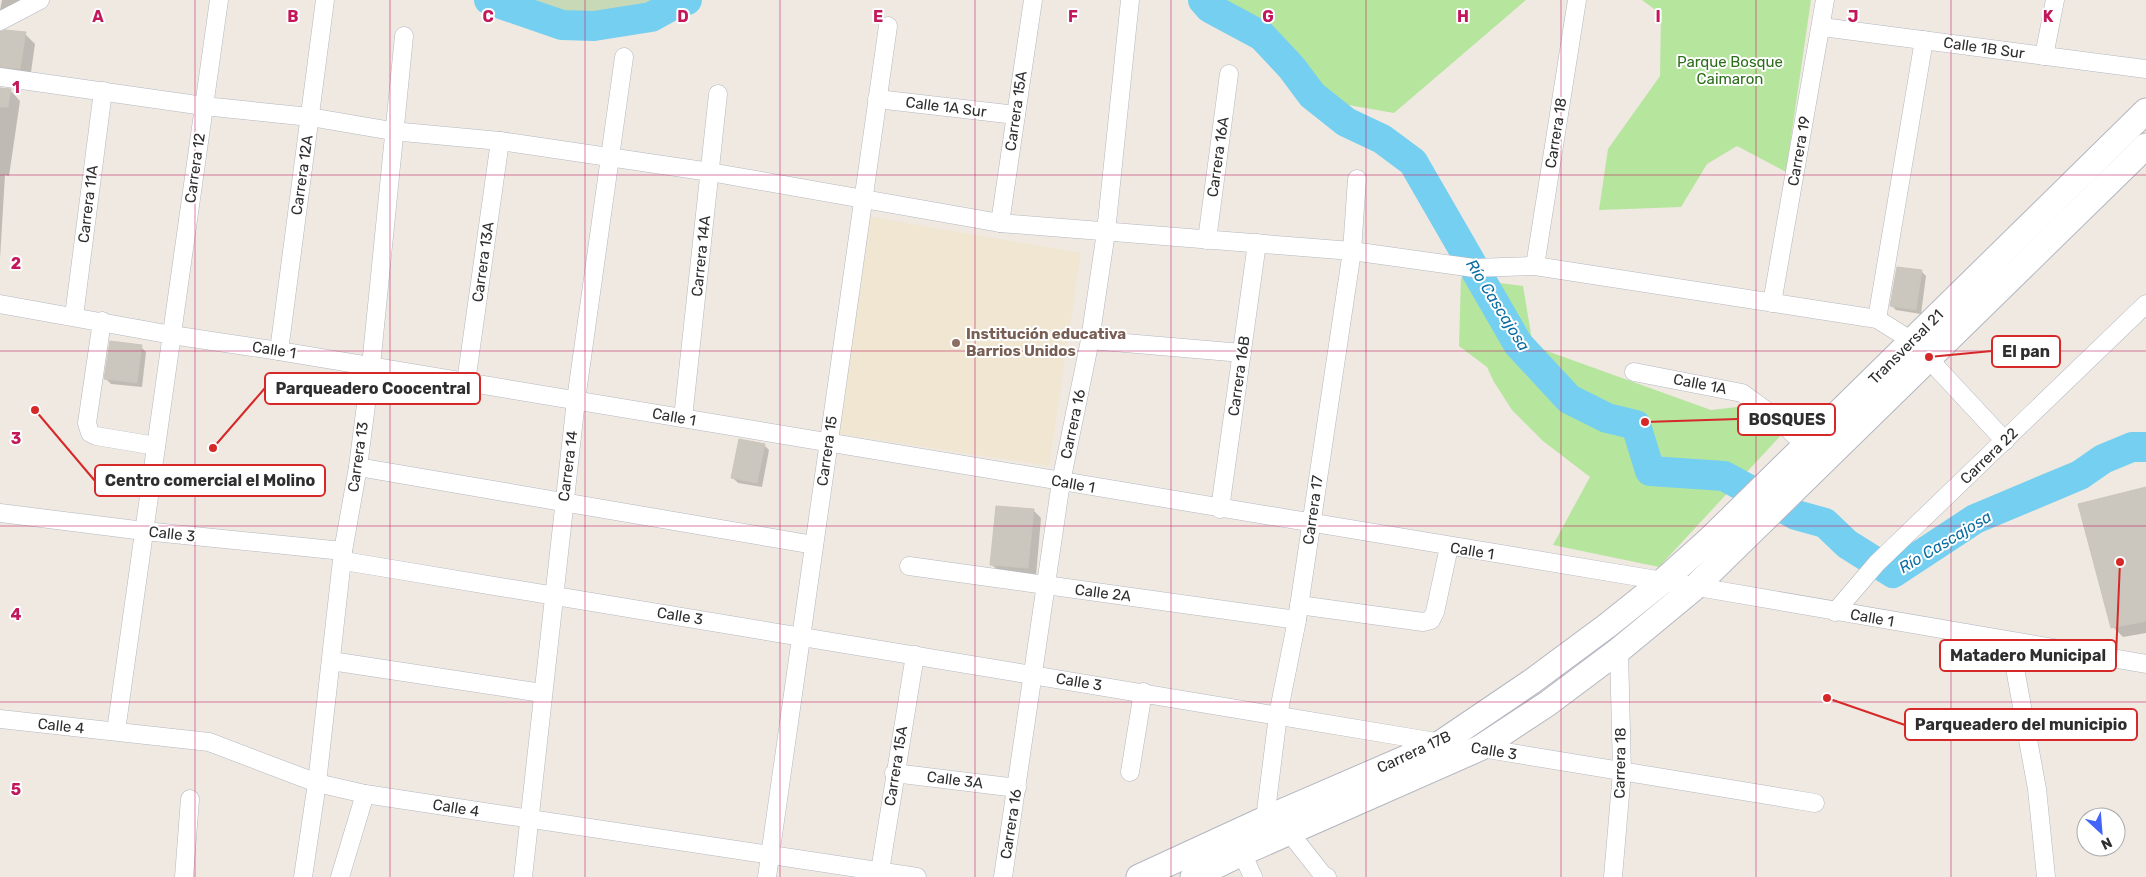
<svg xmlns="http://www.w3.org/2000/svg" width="2146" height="877" viewBox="0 0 2146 877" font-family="Rubik,sans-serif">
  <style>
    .education { fill: #f0e6d1 }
    .green { fill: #b6e59e }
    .cemetery { fill: #c8d9b8 }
    .shadow { fill: #0003 }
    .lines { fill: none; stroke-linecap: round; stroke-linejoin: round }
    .river { stroke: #75cff0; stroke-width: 30 }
    .building { fill: #cbc7bf; stroke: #cbc5ba }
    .street-casing { stroke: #b4b7c1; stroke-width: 19 }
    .secondary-casing { stroke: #b4b7c1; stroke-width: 27 }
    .street { stroke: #fff; stroke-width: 18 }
    .secondary { stroke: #fff; stroke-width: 25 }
    .grid { fill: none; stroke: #c2185b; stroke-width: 1; stroke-opacity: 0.55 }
    .education-dot { fill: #8d6e63; stroke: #fff; stroke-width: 2 }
    .labels { text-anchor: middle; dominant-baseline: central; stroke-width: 4; stroke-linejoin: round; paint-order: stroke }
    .street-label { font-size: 15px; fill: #2e2e2e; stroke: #fff }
    .park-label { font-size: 15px; fill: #2c6e1b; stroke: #fff }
    .education-label { font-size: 15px; font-weight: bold; fill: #785e54; stroke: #fff; text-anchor: start }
    .water-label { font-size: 16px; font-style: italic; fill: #0d6fa3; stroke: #fff }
    .grid-label { font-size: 16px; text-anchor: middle; font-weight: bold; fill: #c2185b; stroke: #fff; stroke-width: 4; stroke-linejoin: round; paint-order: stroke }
    .leader { fill: none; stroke: #d62828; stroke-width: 2 }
    .callout-dot { fill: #d62828; stroke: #fff; stroke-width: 2 }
    .callout { fill: #fff; stroke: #d62828; stroke-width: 2 }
    .callout-label { font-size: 16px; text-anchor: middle; font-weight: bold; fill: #2e2e2e }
  </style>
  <rect width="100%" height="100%" fill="#efe9e1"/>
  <!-- education -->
  <path class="education" d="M860,215l221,38 -32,213 -216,-33z"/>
  <!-- green -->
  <g class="green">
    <path d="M1212,0h314l-132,113 -74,-13 -46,-73 -55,-20z"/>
    <path d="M1642,0h169l-25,172 -49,-26 -30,18 -26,43 -82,3 9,-61 52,-73 1,-62z"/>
    <path d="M1461,278l62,8 10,60 178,64 35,-4 36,28 -123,133 -106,-22 37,-68 -47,-36 -31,-31 -18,-28 -7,-15 -28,-21z"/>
  </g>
  <!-- cemetery -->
  <path class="cemetery" d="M489,0h198l-7,1 -29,16 -57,9 -32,-1z"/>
  <!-- shadow -->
  <g class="shadow">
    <path d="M2,0h31l-26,17 -7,-7z"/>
    <path d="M0,31l25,3 10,10 -5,35 -30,6z"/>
    <path d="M0,88l10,2 10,11 -11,75 -4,-1 -5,84z"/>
    <path d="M1921,271l5,5 -5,38 -25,-4 -5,-5z"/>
    <path d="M141,347l5,5 -4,35 -31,-3 -5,-5z"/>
    <path d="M764,445l5,5 -7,37 -24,-4 -5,-5z"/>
    <path d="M2146,488v145l-23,4 -10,-10z"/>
    <path d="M1033,510l8,8 -5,58 -36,-4 -8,-7z"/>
  </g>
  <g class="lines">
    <!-- river -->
    <g class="river">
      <path d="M489,0l73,25 32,1 57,-9 29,-16 7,-1"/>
      <path d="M1203,0l7,8 52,28 30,32 20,27 34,27 36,17 31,23 105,182 51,55 38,19 29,7 14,46 74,5 72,39 29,8 22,21 46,29 82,-54 105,-44 23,-16 29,-12h14"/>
    </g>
  </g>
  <!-- building -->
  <g class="building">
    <path d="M5,30l21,2 -6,37 -20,-2v-35z"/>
    <path d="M0,88l11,1 -3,18h-8z"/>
    <path d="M1897,267l25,3 -6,40 -26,-4z"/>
    <path d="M110,341l32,4 -5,38 -33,-4z"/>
    <path d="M739,439l26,5 -8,39 -26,-5z"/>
    <path d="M2146,487v134l-35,7 -33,-124z"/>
    <path d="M996,506l38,3 -6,59 -38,-3z"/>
  </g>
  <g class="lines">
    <!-- street casing -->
    <g class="street-casing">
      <g id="street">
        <path d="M0,21l40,-21"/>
        <path d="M1822,27l324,42"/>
        <path d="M2044,56l11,-56"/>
        <path d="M0,77l204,29 106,11 82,14 108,10 210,31 290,51 352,28 122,17 61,-2 342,53 35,22 93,100"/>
        <path d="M877,99l139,16"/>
        <path d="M1000,223l33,-223"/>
        <path d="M1207,240l22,-166"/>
        <path d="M1535,266l42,-266"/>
        <path d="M1772,303l53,-303"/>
        <path d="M0,304l172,31 107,16 1384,230 483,83"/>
        <path d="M74,316l29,-225"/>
        <path d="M1877,319l47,-279"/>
        <path d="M102,321l-15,102 3,10 6,3 60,10"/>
        <path d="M1090,340l152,13"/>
        <path d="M279,351l46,-351"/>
        <path d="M1634,372l108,21 37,27 27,26"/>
        <path d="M466,382l34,-241"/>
        <path d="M683,418l35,-324"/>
        <path d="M358,467l456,78"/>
        <path d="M1220,509l37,-266"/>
        <path d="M0,513l144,18 199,20"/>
        <path d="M344,561l1098,182"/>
        <path d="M909,566l388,54"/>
        <path d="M1299,605l124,17 8,-2 4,-8 14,-65"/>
        <path d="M1835,612l42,-49 269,-259"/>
        <path d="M2010,641l27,148 9,88"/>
        <path d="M331,661l211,32"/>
        <path d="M0,719l209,23 108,41 48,11 552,83"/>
        <path d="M116,731l103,-731"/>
        <path d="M1475,747l340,56"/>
        <path d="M1130,772l13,-80"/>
        <path d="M894,773l123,15"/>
        <path d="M1269,826l-4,-7 13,-104 19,-95 55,-369 5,-72"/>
        <path d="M1289,832l34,43 4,2"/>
        <path d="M1242,853l11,24"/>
        <path d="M184,877l6,-78"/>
        <path d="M303,877l14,-94 26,-232 15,-84 13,-101 33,-330"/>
        <path d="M340,877l25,-83"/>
        <path d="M523,877l53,-477 48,-343"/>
        <path d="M767,877l121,-851"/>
        <path d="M879,877l36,-222"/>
        <path d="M1003,877l58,-395 29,-142 16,-108 24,-232"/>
        <path d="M1613,877l9,-105 -3,-122"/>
      </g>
    </g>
    <!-- secondary casing -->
    <g class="secondary-casing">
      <g id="secondary">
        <path d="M1139,877l126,-58 176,-76 90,-61 77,-57 55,-44 48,-43 435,-427"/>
        <path d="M1193,877l49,-24 238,-105 67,-44 72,-54 75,-62 452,-442"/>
      </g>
    </g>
    <!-- street -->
    <use href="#street" class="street"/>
    <!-- secondary -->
    <use href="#secondary" class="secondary"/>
  </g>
  <!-- grid -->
  <path class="grid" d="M195,0v877M390,0v877M585,0v877M780,0v877M975,0v877M1171,0v877M1366,0v877M1561,0v877M1756,0v877M1951,0v877M0,175h2146M0,351h2146M0,526h2146M0,702h2146"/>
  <!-- markers -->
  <circle class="education-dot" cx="956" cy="343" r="5"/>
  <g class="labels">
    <!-- street labels -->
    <g class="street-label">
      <text transform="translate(1984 48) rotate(8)">Calle 1B Sur</text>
      <text transform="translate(946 107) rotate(7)">Calle 1A Sur</text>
      <text transform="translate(1016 111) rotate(-82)">Carrera 15A</text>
      <text transform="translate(1556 133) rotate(-81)">Carrera 18</text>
      <text transform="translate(1799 151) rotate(-80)">Carrera 19</text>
      <text transform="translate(1218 157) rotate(-82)">Carrera 16A</text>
      <text transform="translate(195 168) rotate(-82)">Carrera 12</text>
      <text transform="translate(302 175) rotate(-82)">Carrera 12A</text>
      <text transform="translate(88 204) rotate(-83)">Carrera 11A</text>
      <text transform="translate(701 256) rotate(-84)">Carrera 14A</text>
      <text transform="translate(483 262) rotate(-82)">Carrera 13A</text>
      <text transform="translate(1906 347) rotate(-45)">Transversal 21</text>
      <text transform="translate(274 350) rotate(9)">Calle 1</text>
      <text transform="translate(1239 376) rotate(-82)">Carrera 16B</text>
      <text transform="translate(1700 384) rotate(11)">Calle 1A</text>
      <text transform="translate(674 417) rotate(10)">Calle 1</text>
      <text transform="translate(1073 424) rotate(-78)">Carrera 16</text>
      <text transform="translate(827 451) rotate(-82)">Carrera 15</text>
      <text transform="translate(1989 456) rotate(-44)">Carrera 22</text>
      <text transform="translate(358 457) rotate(-82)">Carrera 13</text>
      <text transform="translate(568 466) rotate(-83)">Carrera 14</text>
      <text transform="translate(1073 484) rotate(10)">Calle 1</text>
      <text transform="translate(1313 510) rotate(-82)">Carrera 17</text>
      <text transform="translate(172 534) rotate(6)">Calle 3</text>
      <text transform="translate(1472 551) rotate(9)">Calle 1</text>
      <text transform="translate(1103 593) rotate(7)">Calle 2A</text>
      <text transform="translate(680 616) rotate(9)">Calle 3</text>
      <text transform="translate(1872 618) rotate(10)">Calle 1</text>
      <text transform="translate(1079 682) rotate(9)">Calle 3</text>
      <text transform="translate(61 726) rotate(6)">Calle 4</text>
      <text transform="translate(1494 751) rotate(9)">Calle 3</text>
      <text transform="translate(1414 752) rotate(-25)">Carrera 17B</text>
      <text transform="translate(1620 763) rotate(-89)">Carrera 18</text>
      <text transform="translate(896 766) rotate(-81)">Carrera 15A</text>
      <text transform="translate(955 780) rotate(7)">Calle 3A</text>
      <text transform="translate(456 808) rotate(9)">Calle 4</text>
      <text transform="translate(1011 824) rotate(-81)">Carrera 16</text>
    </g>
    <!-- park labels -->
    <g class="park-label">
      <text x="1730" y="62">Parque Bosque<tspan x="1730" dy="17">Caimaron</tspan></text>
    </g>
    <!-- education labels -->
    <g class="education-label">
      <text x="966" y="334">Institución educativa<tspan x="966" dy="17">Barrios Unidos</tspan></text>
    </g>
    <!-- water labels -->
    <g class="water-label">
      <text transform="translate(1498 305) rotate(58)">Río Cascajosa</text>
      <text transform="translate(1945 542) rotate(-31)">Río Cascajosa</text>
    </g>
  </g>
  <g class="grid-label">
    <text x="98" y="22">A</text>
    <text x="293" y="22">B</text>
    <text x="488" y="22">C</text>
    <text x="683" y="22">D</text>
    <text x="878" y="22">E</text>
    <text x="1073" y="22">F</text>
    <text x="1268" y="22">G</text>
    <text x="1463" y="22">H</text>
    <text x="1658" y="22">I</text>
    <text x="1853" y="22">J</text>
    <text x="2048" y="22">K</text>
    <text x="16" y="93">1</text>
    <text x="16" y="269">2</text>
    <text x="16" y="444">3</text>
    <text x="16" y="620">4</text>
    <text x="16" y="795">5</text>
  </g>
  <!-- callouts -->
  <path class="leader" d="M1929 357L1992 351M213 448L265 388M1645 422L1738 419M35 410L95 481M2120 562L2116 656M1827 698L1905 725"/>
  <g class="callout-dot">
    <circle cx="1929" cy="357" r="5"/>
    <circle cx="213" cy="448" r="5"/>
    <circle cx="1645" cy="422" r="5"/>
    <circle cx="35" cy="410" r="5"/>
    <circle cx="2120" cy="562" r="5"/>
    <circle cx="1827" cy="698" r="5"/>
  </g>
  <g class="callout">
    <rect x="1992" y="336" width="68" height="31" rx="5"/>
    <rect x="265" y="373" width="215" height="31" rx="5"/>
    <rect x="1738" y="404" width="97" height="31" rx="5"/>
    <rect x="95" y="465" width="230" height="31" rx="5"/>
    <rect x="1940" y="640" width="176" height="31" rx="5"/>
    <rect x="1905" y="709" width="232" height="31" rx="5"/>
  </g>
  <g class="callout-label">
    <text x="2026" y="357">El pan</text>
    <text x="373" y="394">Parqueadero Coocentral</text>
    <text x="1787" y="425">BOSQUES</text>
    <text x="210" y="486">Centro comercial el Molino</text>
    <text x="2028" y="661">Matadero Municipal</text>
    <text x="2021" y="730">Parqueadero del municipio</text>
  </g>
  <!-- north arrow -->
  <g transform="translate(2101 832) rotate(154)"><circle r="24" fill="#ffffff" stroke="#ababab"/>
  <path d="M0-4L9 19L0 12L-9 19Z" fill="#4264fb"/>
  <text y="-8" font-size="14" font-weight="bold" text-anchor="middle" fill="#2e2e2e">N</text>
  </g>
</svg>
